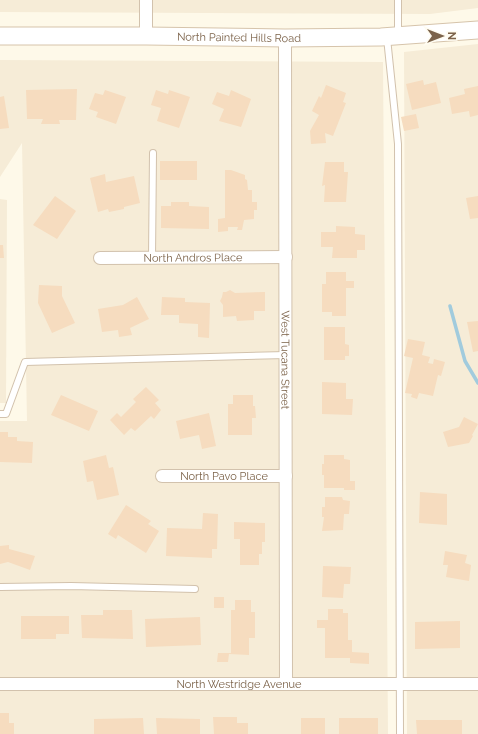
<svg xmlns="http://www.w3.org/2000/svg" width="478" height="734" viewBox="0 0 478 734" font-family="Raleway,sans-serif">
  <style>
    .residential { fill: #f6ecd7 }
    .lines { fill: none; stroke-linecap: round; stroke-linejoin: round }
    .stream { stroke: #a1cbdd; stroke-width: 3.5 }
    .building { fill: #f6dcbf }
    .lane-casing { stroke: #d2c2ad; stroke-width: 8 }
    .street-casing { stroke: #d2c2ad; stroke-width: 14 }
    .secondary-casing { stroke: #d6c4ab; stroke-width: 19 }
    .lane { stroke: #fff; stroke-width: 6 }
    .street { stroke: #fff; stroke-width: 12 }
    .secondary { stroke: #fff; stroke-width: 17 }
    .labels { text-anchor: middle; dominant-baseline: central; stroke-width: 3; stroke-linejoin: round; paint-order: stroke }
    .street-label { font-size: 11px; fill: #7c634a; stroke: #fffcf1 }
  </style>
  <rect width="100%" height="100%" fill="#fef9e9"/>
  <!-- residential -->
  <g class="residential">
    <path d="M0,0h478v8l-48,6 -430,-2z"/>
    <path d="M478,44v690h-71l-3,-682z"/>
    <path d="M0,60l383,2 5,672h-388v-313h27l-5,-278 -22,34z"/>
    <path d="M0,199l7,1 -1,203h-6z"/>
  </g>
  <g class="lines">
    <!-- stream -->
    <path class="stream" d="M450,306l15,55 13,22"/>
  </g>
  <!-- building -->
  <g class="building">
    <path d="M423,80l1,5 12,-3 5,21 -29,7 -6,-26z"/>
    <path d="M326,85l20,8 -3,9 3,1 -13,33 -8,-3 1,10 -15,1 -1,-13 9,-16 -7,-4 7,-15 2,2z"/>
    <path d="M478,86v29l-8,2 -1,-6 -17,3 -3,-16 16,-4 -1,-5z"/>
    <path d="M77,89l-1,31h-17l1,4h-19l2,-5h-16l-1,-29z"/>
    <path d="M105,90l21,7 -10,27 -20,-7 2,-5 -9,-3 6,-16 8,2z"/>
    <path d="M156,90l12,4 1,-4 21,7 -11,31 -22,-7 4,-13 -10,-3z"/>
    <path d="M231,90l20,9 -10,28 -22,-6 5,-12 -12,-5 5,-12 12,4z"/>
    <path d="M4,96l5,32 -9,1v-32z"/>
    <path d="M416,114l3,14 -15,3 -3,-14z"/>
    <rect x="160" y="161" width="37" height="19"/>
    <path d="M325,162h19v10h4l-2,30h-22l1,-17 -3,1z"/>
    <path d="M225,170h6l14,5v4l2,1 1,10h4v12h5v8h-3v9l-10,1 -2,10h-5l1,-3h-10v4l-10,1v-13l7,-1z"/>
    <path d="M105,174l1,8 28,-6 6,27 -16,4v2l-15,3 -1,-3 -10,3 -8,-34z"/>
    <path d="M55,196l21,15 -19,28 -24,-14z"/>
    <path d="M478,196v22l-8,1 -4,-21z"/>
    <path d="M171,202h18v4l20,1v22l-48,-1v-22h10z"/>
    <path d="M336,226l19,1v7l10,1v15h-8v8h-25l1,-11h-12v-15h15z"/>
    <path d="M0,245h3l1,13h-4z"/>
    <path d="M326,272h20v9h8v7h-8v28h-14v-4h-10v-28h4z"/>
    <path d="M39,285l23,1v10l13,27 -23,10 -14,-30z"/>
    <path d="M230,290l5,3 30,-1v19h-11v9l-17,1 -1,-5 -13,1v-12l-3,-4 2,-4 1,-5h3z"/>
    <path d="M137,297l12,22 -19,9 2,7 -13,2 -1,-7 -16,2 -4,-23 25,-4z"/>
    <path d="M162,297l23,1v4l25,1 -1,35 -11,-1v-13l-19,-1v-8h-18z"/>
    <path d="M478,321v30l-5,1 -6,-30z"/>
    <path d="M324,327h21v17l4,1v11h-4v4h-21z"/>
    <path d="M408,339l17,3 -3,13 8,2 -2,6 5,1 1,-5 11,3 -4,14 -3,-1 -5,21 -14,-3 -2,6 -6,-2 1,-3 -7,-1 8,-35 -9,-2z"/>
    <path d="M322,382l24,1v16h7l-1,16 -30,-1z"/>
    <path d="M146,387l13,13 -4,3 6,7 -7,9 -3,-3 -16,15 -4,-3 -7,7 -14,-15 7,-7 4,4 15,-15 -3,-3z"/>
    <path d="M61,395l37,16 -9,20 -38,-16z"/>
    <path d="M233,395h20v11h2l1,12h-4v17h-24v-31h5z"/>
    <path d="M209,413l7,33 -14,3 -3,-14 -19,4 -4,-18z"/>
    <path d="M464,417l14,7 -6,11 1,1 -4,7 -21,4 -5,-15 16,-5z"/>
    <path d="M0,432h8v5h9v4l16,1 -1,21 -32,-1z"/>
    <path d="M106,455l3,13 4,-1 6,28 -22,5 -4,-19 -6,1 -4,-21z"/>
    <path d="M324,455h20v4l6,1v21h5v9h-11v-2h-20v-13h-2v-11h2z"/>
    <path d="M420,492l27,2v31l-28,-2z"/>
    <path d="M325,497h17l1,3 7,1 -1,13h-5l-1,16 -21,1 2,-14h-2v-10h3z"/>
    <path d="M126,505l25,16 -3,3 11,7 -13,22 -28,-18 -2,4 -8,-5z"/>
    <path d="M203,513l15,1 -1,35h-5v9l-46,-2 1,-28 35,1z"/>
    <path d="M234,522l31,1v19h-3v12h-3v11h-19v-26h-6z"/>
    <path d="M9,545v4l26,7 -5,14 -22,-8 -8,2v-18z"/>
    <path d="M445,551l22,4 -2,8 6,2 -2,16 -23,-4 2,-12h-5z"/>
    <path d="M323,566l28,1 -1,17h-6l-1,14 -21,-1z"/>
    <rect x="214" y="597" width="10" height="11"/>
    <path d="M235,600h16v12h4v26h-6v17l-20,-1 -1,8h-11l1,-9h13v-43h4z"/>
    <path d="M328,609h15v4h5v27h4v12l17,1v11l-19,-1v-5h-25v-30h-8v-8h11z"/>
    <path d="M103,610h29l1,29 -51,-1 -1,-23h22z"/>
    <path d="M21,616h48v18h-13v5h-35z"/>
    <path d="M200,617l1,28 -55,2 -1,-28z"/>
    <path d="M460,621v27l-45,1v-27z"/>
    <path d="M0,713h9v10h5v11h-14z"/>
    <path d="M213,717h24v6h11v11h-34z"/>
    <path d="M143,718l1,16h-50v-15z"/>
    <path d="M156,718l44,1v15h-43z"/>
    <rect x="301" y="718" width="24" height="16"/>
    <rect x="339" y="718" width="39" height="16"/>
    <path d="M416,720h46v14h-45z"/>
  </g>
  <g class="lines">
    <!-- lane casing -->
    <g class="lane-casing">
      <g id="lane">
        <path d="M398,34v-34"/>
        <path d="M387,38l11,106 2,590"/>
        <path d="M152,258l1,-105"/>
        <path d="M0,414h6l19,-52 261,-7"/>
        <path d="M0,587l71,-1 124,3"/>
      </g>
    </g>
    <!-- street casing -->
    <g class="street-casing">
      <g id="street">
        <path d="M146,36v-36"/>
        <path id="s1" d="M285,38l1,645"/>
        <path id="s2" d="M100,258l186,-1"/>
        <path id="s3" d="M162,476h124"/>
        <path id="s4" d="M0,684h478"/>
      </g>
    </g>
    <!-- secondary casing -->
    <g class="secondary-casing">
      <g id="secondary">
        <path id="s5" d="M0,36h146l139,2 96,-1 97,-7"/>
      </g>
    </g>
    <!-- lane -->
    <use href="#lane" class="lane"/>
    <!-- street -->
    <use href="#street" class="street"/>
    <!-- secondary -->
    <use href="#secondary" class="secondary"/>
  </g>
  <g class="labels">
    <!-- street labels -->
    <g class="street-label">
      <text stroke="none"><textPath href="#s5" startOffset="239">North Painted Hills Road</textPath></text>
      <text stroke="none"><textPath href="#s2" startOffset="93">North Andros Place</textPath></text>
      <text stroke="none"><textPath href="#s1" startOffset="322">West Tucana Street</textPath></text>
      <text stroke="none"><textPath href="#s3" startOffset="62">North Pavo Place</textPath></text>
      <text stroke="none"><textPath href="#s4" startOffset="239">North Westridge Avenue</textPath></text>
    </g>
  </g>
  <!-- north arrow -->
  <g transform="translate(442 36) rotate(90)" stroke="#fffcf1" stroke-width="3" paint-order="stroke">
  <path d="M0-3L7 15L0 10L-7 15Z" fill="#7c634a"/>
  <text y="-6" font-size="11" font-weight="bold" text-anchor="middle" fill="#7c634a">N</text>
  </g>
</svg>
